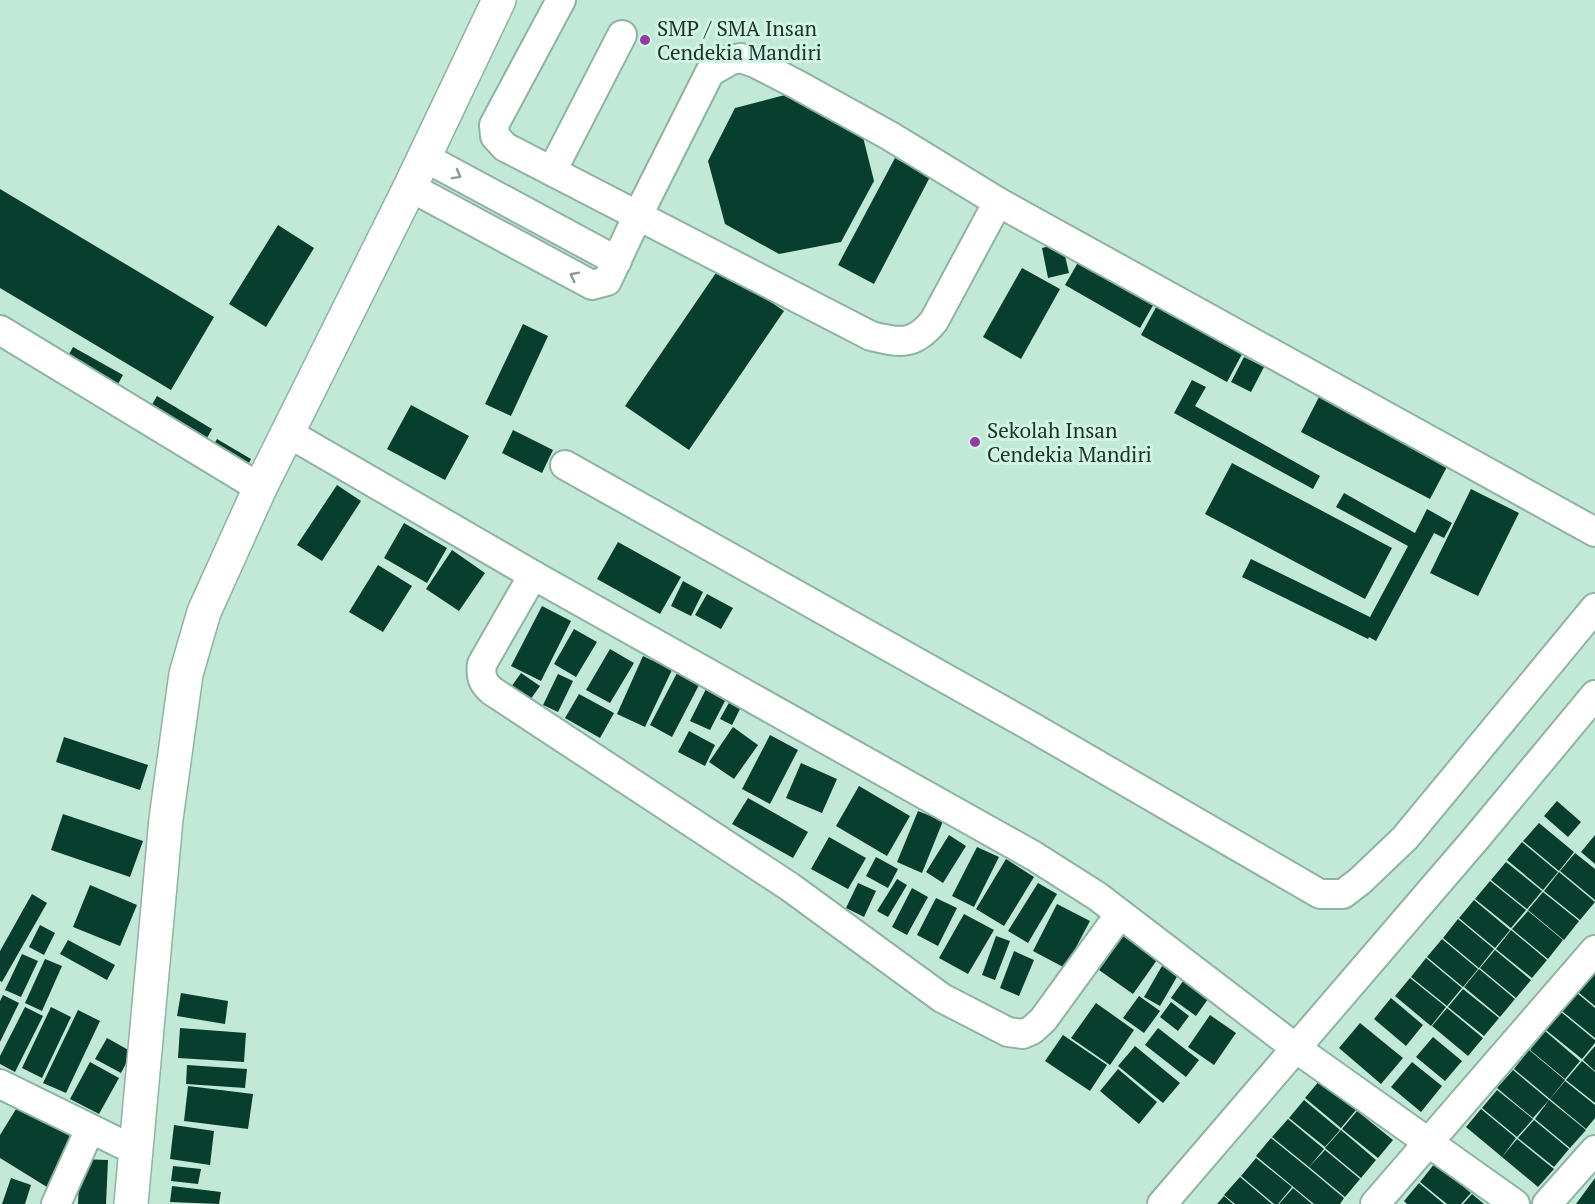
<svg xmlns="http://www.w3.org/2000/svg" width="1595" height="1204" viewBox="0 0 1595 1204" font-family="'PT Serif',serif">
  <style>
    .building { fill: #073e2d }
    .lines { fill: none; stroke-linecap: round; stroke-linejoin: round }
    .minor-casing { stroke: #8eb3a3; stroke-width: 32 }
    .major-casing { stroke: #8eb3a3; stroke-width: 36 }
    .minor { stroke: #fff; stroke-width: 28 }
    .major { stroke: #fff; stroke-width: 33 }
    .oneway { stroke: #909895 }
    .poi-dot { fill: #953aa4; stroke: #cff6e5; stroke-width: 2 }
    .labels { text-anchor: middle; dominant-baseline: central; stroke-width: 6; stroke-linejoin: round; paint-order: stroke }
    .poi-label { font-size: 21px; fill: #22312b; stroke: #cff6e5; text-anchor: start }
  </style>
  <rect width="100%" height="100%" fill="#c2e9d8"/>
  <!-- building -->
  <g class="building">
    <path d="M800,91l59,30 15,60 -33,61 -62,12 -54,-30 -17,-63 27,-53z"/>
    <path d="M895,158l35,19 -56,107 -36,-19z"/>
    <path d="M0,189l214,128 -43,73 -171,-102z"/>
    <path d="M278,225l36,23 -48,79 -37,-23z"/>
    <path d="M1062,243l7,30 -21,5 -6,-30z"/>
    <path d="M1084,252l75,43 -19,33 -75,-43z"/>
    <path d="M720,267l64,44 -95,139 -64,-44z"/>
    <path d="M1022,268l38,21 -39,70 -38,-22z"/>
    <path d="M1161,298l86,47 -20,37 -86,-47z"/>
    <path d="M523,324l25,12 -37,80 -26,-12z"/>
    <path d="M73,347l50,28 -11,20 -50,-28z"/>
    <path d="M1244,357l20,10 -13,25 -20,-10z"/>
    <path d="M1192,380l14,7 -11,19 125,70 -7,13 -139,-76z"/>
    <path d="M1320,395l129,68 -19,36 -129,-67z"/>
    <path d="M157,396l55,33 -10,18 -56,-32z"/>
    <path d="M411,405l58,31 -24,44 -58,-31z"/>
    <path d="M513,430l40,20 -11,23 -40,-20z"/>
    <path d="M217,439l34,20 -7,14 -35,-20z"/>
    <path d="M1232,463l160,85 -27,51 -160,-85z"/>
    <path d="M337,485l24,16 -39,60 -25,-16z"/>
    <path d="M1471,489l48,24 -41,83 -48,-23z"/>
    <path d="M1344,493l71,40 12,-24 25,14 -8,15 -10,-5 -58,108 -7,-4 -1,2 -126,-62 9,-18 119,58 38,-71 -72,-39z"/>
    <path d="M404,523l43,25 -20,35 -43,-25z"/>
    <path d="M618,542l63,35 -21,37 -63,-35z"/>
    <path d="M452,550l33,23 -26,38 -33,-22z"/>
    <path d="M378,565l34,21 -29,46 -34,-20z"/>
    <path d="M683,581l20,11 -12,24 -20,-10z"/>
    <path d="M707,594l26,14 -12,21 -26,-14z"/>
    <path d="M542,606l29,15 -30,60 -30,-15z"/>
    <path d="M574,629l23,13 -21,35 -22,-13z"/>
    <path d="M610,649l24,14 -24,40 -24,-13z"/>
    <path d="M643,656l29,14 -27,57 -28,-13z"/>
    <path d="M521,673l19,13 -10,14 -19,-13z"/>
    <path d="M677,673l22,12 -27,52 -22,-12z"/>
    <path d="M558,674l15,7 -15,31 -15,-7z"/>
    <path d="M707,687l20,10 -17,33 -20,-9z"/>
    <path d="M579,694l35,19 -14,25 -35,-20z"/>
    <path d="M731,699l11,6 -10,20 -12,-6z"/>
    <path d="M733,727l25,18 -24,34 -25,-17z"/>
    <path d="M689,731l26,14 -10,21 -27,-14z"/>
    <path d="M770,735l28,15 -28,54 -28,-15z"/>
    <path d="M64,737l84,28 -8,25 -84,-28z"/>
    <path d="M801,763l36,16 -15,34 -36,-15z"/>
    <path d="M859,786l51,30 -23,40 -51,-30z"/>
    <path d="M748,798l60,34 -15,26 -61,-34z"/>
    <path d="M1557,801l24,21 -13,15 -24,-21z"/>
    <path d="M918,811l25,10 -21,52 -25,-11z"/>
    <path d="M63,814l80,27 -13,36 -79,-27z"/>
    <path d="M1539,823l35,29 -15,19 -36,-30z"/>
    <path d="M949,835l17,11 -23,37 -17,-11z"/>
    <path d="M1595,835v29l-14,-12z"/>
    <path d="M829,837l37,21 -18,31 -37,-20z"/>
    <path d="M1522,842l36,30 -15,18 -36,-30z"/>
    <path d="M977,847l22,10 -25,50 -22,-11z"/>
    <path d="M1575,853l20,16v31l-35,-29z"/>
    <path d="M876,857l22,12 -10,19 -22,-12z"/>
    <path d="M1006,859l28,18 -30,49 -28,-17z"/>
    <path d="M1506,862l36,29 -15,18 -36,-29z"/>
    <path d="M1559,872l36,30 -15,18 -36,-29z"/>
    <path d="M897,879l10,6 -19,32 -11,-6z"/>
    <path d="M1490,881l36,29 -15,18 -36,-29z"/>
    <path d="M858,883l18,8 -12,26 -18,-9z"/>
    <path d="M1038,883l19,11 -29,49 -20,-12z"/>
    <path d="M90,885l47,20 -17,41 -47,-19z"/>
    <path d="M912,888l16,9 -21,38 -15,-8z"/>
    <path d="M1543,892l36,29 -15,19 -36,-30z"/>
    <path d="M32,894l15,9 -45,79 -2,-1v-30z"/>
    <path d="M936,898l21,10 -19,38 -21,-11z"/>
    <path d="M1474,900l36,30 -15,18 -36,-30z"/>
    <path d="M1057,904l33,17 -25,47 -32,-17z"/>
    <path d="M1528,911l35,29 -15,19 -36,-30z"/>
    <path d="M964,914l30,16 -26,44 -29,-16z"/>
    <path d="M1458,919l36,30 -15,19 -36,-30z"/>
    <path d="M40,925l15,8 -11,22 -15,-8z"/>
    <path d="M1511,930l36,30 -15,18 -36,-29z"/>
    <path d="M996,936l14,5 -15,39 -13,-5z"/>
    <path d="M1123,936l34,24 -24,34 -34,-24z"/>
    <path d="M1442,939l36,30 -15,18 -36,-30z"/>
    <path d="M68,940l47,25 -8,15 -47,-26z"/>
    <path d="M1495,950l36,30 -15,18 -36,-30z"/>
    <path d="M1014,951l20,9 -15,36 -19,-8z"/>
    <path d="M22,954l16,7 -17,36 -16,-7z"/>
    <path d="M1426,958l36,30 -15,18 -36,-29z"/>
    <path d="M45,959l17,7 -20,45 -17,-8z"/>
    <path d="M1162,966l16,9 -18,31 -16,-9z"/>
    <path d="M1479,969l36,30 -15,18 -36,-30z"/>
    <path d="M1593,973l2,2v31l-17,-14z"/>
    <path d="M1410,978l36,29 -15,19 -36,-30z"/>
    <path d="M1183,981l25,18 -12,17 -25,-18z"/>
    <path d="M1463,989l36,29 -15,18 -36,-29z"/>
    <path d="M181,993l47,8 -3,23 -48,-8z"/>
    <path d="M1577,993l18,15v30l-33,-27z"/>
    <path d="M3,995l16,8 -19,39v-41z"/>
    <path d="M1139,996l21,15 -16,22 -21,-15z"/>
    <path d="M1391,998l32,27 -17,21 -32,-27z"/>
    <path d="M1171,1002l18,14 -11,15 -18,-14z"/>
    <path d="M1096,1003l38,27 -24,35 -39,-27z"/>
    <path d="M25,1007l18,9 -28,56 -15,-8v-8z"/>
    <path d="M51,1007l20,10 -29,61 -20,-10z"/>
    <path d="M1447,1008l36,30 -15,18 -36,-30z"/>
    <path d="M78,1010l22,11 -34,72 -23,-10z"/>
    <path d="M1561,1012l34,28v3l-13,16 -36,-29z"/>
    <path d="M1210,1015l26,18 -22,32 -26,-18z"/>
    <path d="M1360,1023l43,35 -22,26 -42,-36z"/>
    <path d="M180,1028l66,5 -2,29 -66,-4z"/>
    <path d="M1158,1028l41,32 -13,17 -41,-32z"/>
    <path d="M1545,1031l35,30 -15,18 -35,-29z"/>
    <path d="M1063,1035l44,30 -17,26 -45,-30z"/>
    <path d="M1433,1037l29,24 -17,20 -29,-24z"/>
    <path d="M107,1038l25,14 -11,21 -26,-14z"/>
    <path d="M1135,1046l45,37 -17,20 -45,-37z"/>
    <path d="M1595,1046v25l-12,-11z"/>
    <path d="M1529,1050l36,30 -15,19 -36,-30z"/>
    <path d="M1582,1061l13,11v31l-29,-23z"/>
    <path d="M90,1062l29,16 -20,36 -29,-15z"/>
    <path d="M1412,1062l30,24 -21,26 -30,-25z"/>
    <path d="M187,1065l60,4 -2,19 -59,-4z"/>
    <path d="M1118,1069l39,33 -18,22 -39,-33z"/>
    <path d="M1513,1070l36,30 -16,18 -36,-30z"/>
    <path d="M1320,1080l36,30 -15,18 -36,-30z"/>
    <path d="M1565,1081l30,24v13l-9,11 -36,-30z"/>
    <path d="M188,1086l65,8 -5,35 -64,-8z"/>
    <path d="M1497,1090l36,29 -16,18 -35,-29z"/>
    <path d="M1304,1100l36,30 -15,17 -36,-29z"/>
    <path d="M1549,1100l37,30 -16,18 -35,-29z"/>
    <path d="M21,1101l57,35 -31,51 -47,-29v-23z"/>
    <path d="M1481,1109l35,29 -14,19 -36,-30z"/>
    <path d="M1357,1111l36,29 -15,18 -36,-29z"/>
    <path d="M1288,1119l36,30 -15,18 -37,-30z"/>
    <path d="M1534,1120l35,29 -15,18 -36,-29z"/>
    <path d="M174,1125l40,6 -4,34 -40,-6z"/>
    <path d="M1341,1130l35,30 -15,18 -36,-30z"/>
    <path d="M1271,1138l37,30 -2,4 2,-4 36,30 -4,6h-26l-58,-48z"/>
    <path d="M1517,1139l37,30 -16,18 -36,-30z"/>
    <path d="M1325,1150l35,29 -15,18 -36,-30z"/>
    <path d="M1256,1158l36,29 -14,17h-4l-33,-28z"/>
    <path d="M80,1159l28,1 -2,44h-28z"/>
    <path d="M1435,1163l36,30 -10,11h-14l-27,-22z"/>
    <path d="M173,1166l28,3 -3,15 -27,-3z"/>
    <path d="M1240,1177l32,27h-37l-11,-9z"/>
    <path d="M11,1178l20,7 -6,19h-23z"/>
    <path d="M1595,1178v26h-19z"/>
    <path d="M1419,1183l25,21h-37l-3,-3z"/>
    <path d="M172,1186l49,6 -2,12 -49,-2z"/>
    <path d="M1293,1188l19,16h-33z"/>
    <path d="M1472,1194l12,10h-21z"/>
    <path d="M1224,1196l9,8h-16z"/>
  </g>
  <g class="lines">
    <!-- minor casing -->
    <g class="minor-casing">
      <g id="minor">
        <path d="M561,0l-67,125 1,11 10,11 366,189c29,7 43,10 63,-15l64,-119"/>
        <path d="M424,157l193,104"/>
        <path d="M552,171l70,-136"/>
        <path d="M410,187l182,98 15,-4 30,-64 73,-145 21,-12 10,-2 14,5 41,21 94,52 108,66 597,330"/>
        <path d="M0,330l260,158"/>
        <path d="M288,433l245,142 501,281 63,40 200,153 218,155"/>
        <path d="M565,465l467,262 288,167h23l17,-13 45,-43 190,-230"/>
        <path d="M533,575l-51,89c-2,13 1,19 10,27l298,196 152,111 66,34 15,2 9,-4 11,-10 77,-106"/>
        <path d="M0,1084l136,67"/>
        <path d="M56,1204l34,-75"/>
        <path d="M1162,1204l316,-368 117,-141"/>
        <path d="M1375,1204l220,-254"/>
        <path d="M1547,1204l48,-54"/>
      </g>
    </g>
    <!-- major casing -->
    <g class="major-casing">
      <path id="major" d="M131,1204l35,-385 20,-145 18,-62 56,-124 150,-301 89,-187"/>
    </g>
    <!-- minor -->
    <use href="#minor" class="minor"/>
    <!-- major -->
    <use href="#major" class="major"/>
  </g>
  <!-- one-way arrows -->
  <defs><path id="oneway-chevron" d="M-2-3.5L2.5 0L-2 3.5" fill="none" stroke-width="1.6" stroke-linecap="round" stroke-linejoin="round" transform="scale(1.5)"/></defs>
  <g class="oneway">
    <use href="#oneway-chevron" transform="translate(457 175) rotate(29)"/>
    <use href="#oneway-chevron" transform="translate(574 276) rotate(-153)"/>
  </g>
  <!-- markers -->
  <g class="poi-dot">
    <circle cx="645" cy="40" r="6"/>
    <circle cx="975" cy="442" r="6"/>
  </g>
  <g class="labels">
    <!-- poi labels -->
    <g class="poi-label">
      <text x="657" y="28">SMP / SMA Insan<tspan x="657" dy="24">Cendekia Mandiri</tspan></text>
      <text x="987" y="430">Sekolah Insan<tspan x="987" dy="24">Cendekia Mandiri</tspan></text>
    </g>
  </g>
</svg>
